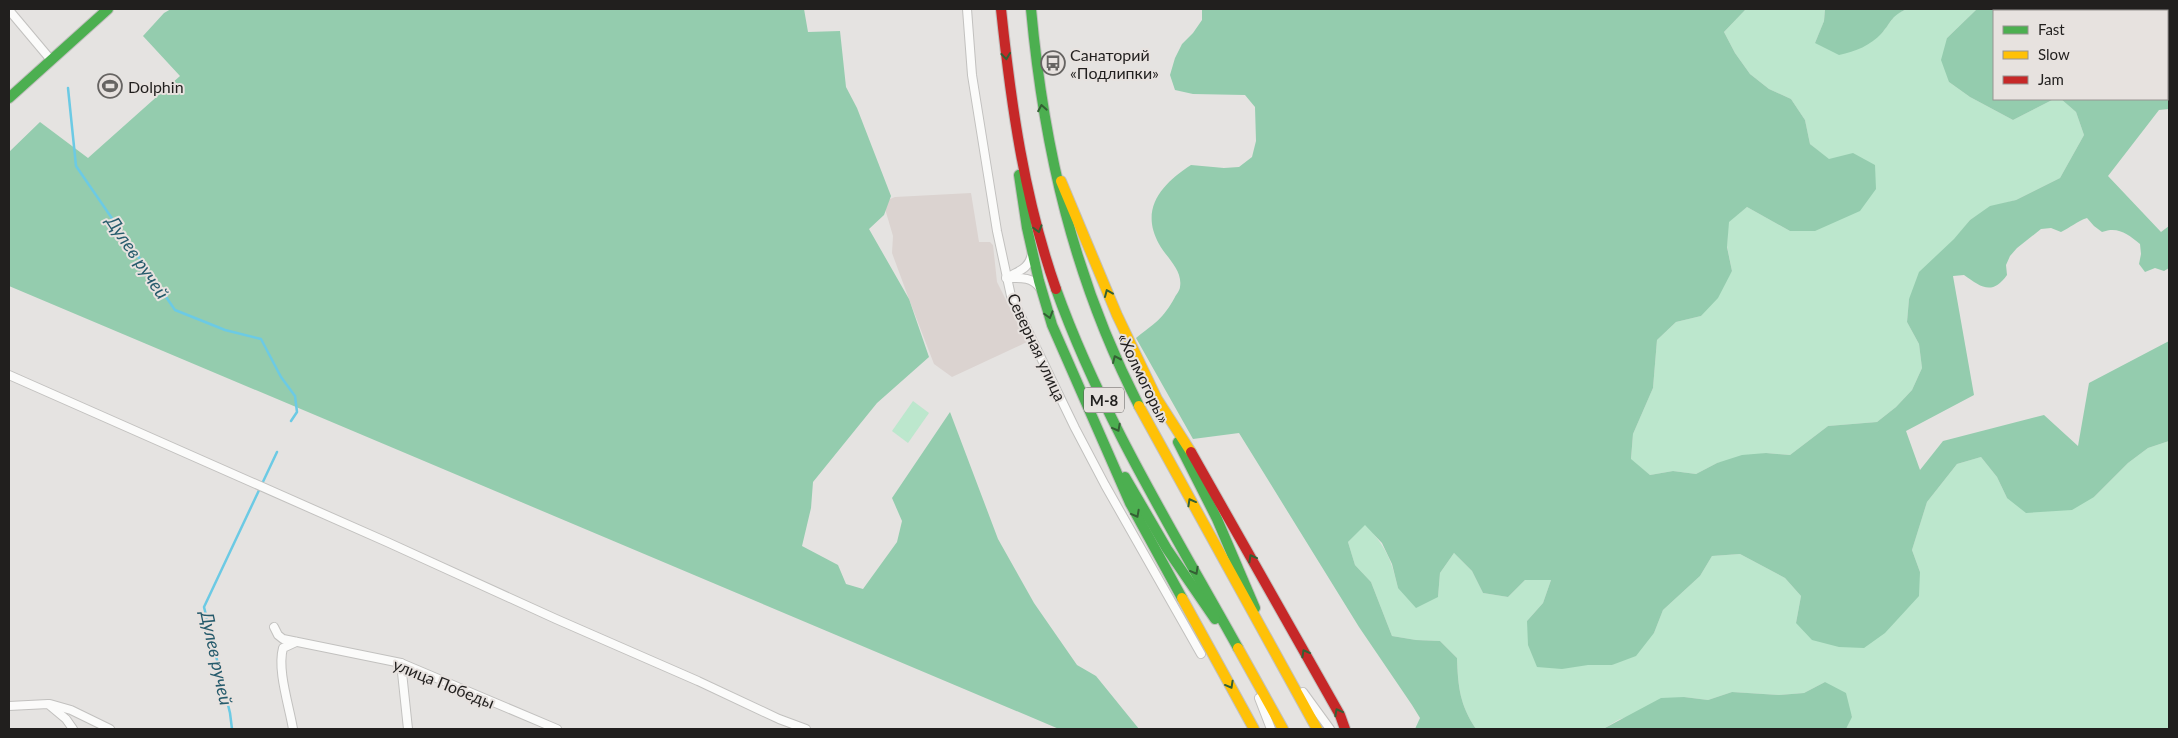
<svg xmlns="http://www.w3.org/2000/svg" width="2178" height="738" viewBox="0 0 2178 738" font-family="Lato,sans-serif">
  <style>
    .built { fill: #dbd3d0 }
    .green { fill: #bce7cd }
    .forest { fill: #94ccae }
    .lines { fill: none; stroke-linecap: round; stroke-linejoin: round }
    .stream { stroke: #6ccae4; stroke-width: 2.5 }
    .street-casing { stroke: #c2c1bf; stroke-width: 10 }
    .fast-casing { stroke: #c2c1bf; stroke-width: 12 }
    .slow-casing { stroke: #c2c1bf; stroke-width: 12 }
    .jam-casing { stroke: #c2c1bf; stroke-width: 12 }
    .street { stroke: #fbfbfa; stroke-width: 8 }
    .fast { stroke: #4caf50; stroke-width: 10 }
    .slow { stroke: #ffc107; stroke-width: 10 }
    .jam { stroke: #c62828; stroke-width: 10 }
    .oneway { stroke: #346034 }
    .labels { text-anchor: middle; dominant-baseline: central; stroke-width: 4; stroke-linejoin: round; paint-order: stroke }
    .shield { fill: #e7e2df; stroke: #5c5a58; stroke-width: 1 }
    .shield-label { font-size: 15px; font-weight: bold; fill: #211f1e }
    .poi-label { font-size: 16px; fill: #211f1e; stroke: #e7e2df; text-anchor: start }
    .street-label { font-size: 16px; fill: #211f1e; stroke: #e7e2df }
    .water-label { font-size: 18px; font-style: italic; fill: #265b6c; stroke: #e7e2df }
  </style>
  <rect width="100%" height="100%" fill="#e5e3e1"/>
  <!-- built -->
  <path class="built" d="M971,193l8,49h11l3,3 4,37 30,60 -75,35 -18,-13 -25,-65 -17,-46 1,-17 -10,-34 12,-5z"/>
  <!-- green -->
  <g class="green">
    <path d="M1746,9h79l-1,12 -9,22 66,-9 15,-20 11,-5h70l-30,29 2,44 21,15 43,23 41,-21h7l15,13 8,23 -24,43 -44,22 -26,7 -20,13 -61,79 -2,23 12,22 3,24 -10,22 -16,17 -19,15 -49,4 -38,29 -24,-2 -49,10 -21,11 -23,-3 -23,4 -19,-15 2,-26 20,-46 4,-48 19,-18 25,-6 31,-45 -5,-25 1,-24 19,-15 43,24 63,-77 -24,6 -19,-16 -5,-24 -14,-21 -22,-10 -19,-15 -15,-21 -11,-21z"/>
    <path d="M913,401l16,12 -21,30 -16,-12z"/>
    <path d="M2169,441v288h-323l6,-13 -27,-34 -21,11 -25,2 -47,-3 -24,8 -24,-3 -66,23 -15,9h-127c-16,-24 -18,-42 -19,-71l-17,-17 -24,-1 -24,-4 -21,-54 -16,-17 -7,-23 17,-18c21,23 26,34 33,64l40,9 2,-24 14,-20 18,18 11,22 25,4 17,-17h26l-8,23 -16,18 61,44h24l42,-32 9,-23 37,-34 12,-20 28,-2 45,24 16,18 -5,27 124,-51 -8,-22 15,-48 30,-38 24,-7 16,20 10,21 87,-1 34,-34 20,-15z"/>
  </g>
  <!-- forest -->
  <g class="forest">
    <path d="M171,9h633l4,23 32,-1 6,56 11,21 34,88 -7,19 -15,14 40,70 20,58 -52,46 -64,79 -2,26 -9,38 36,19 8,19 17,5 34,-47 5,-21 -10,-23 58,-86 48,127 36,64 43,62 19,11 43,53h-80l-1050,-443v-134l31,-30 48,36 92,-82 -37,-40 21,-23z"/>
    <path d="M1202,9h544l-22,23 11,21 15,21 19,15 22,10 14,21 5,24 19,15 24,-6 22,12 1,24 -16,22 -45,20h-25l-43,-24 -18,15 -2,25 5,24 -14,27 -17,18 -25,6 -19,18 -4,48 -20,46 -2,25 19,16 23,-4 23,3 21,-11 25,-8 24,-2 24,2 38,-29 49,-4 19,-15 16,-17 10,-22 -3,-24 -12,-22 2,-23 10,-27 35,-33 16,-19 20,-14 26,-6 44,-22 24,-43 -8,-23 -15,-13h106v-88h-173v88h60l-41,21 -43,-23 -21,-15 -8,-22 6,-22 30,-29h192v100l-10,1 -51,66 53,56 8,-6v42l-5,3 -9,-3 -10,4 -6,-8 2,-10 -1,-10c-12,-10 -22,-18 -38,-12l-8,-6 -7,-8c-10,3 -17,10 -26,14l-10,-4 -10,1 -24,19 -7,8 -4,9 1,10c-15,21 -26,12 -43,0l-11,1 21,119 -68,36 14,39 23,-29 101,-26 34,31 11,-63 80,-42v100l-21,7 -20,15 -34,34 -22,13 -46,3 -19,-15 -10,-21 -16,-20 -24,7 -30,38 -15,48 8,22 -1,24 -34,37 -21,15 -25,-1 -27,-7 -16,-17 5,-27 -16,-18 -45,-24 -28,2 -12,20 -37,34 -9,23 -18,23 -24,9h-24l-26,4 -25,-2 -9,-22 -1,-24 16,-18 8,-23h-26l-17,17 -25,-4 -11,-22 -18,-18 -14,20 -2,24 -22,11 -18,-20 -6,-24 -10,-21 -17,-18 -17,17 7,23 16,17 21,54 24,4 24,1 17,17c1,29 3,47 19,71h-61l5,-11 -8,-13 -53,-78 -120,-194 -46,6 -57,-101c19,-15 27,-19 39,-41 1,-2 5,-7 5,-10 3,-17 -14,-30 -21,-43 -20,-36 4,-61 32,-79l33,3 15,-1 13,-10 4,-16 -1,-34 -10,-12 -52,-1 -18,-4 -5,-15 5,-17 7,-14 11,-11 9,-13z"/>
    <path d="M1825,9h82c-16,7 -15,12 -25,24 -12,13 -26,18 -43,22l-24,-12 9,-22z"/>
    <path d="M1825,682l21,11 6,24 -6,12h-243l58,-31 23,-1 24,3 24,-8 47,3 25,-2z"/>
  </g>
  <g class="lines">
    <!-- stream -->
    <g class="stream">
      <path d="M68,88l8,78 99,144 50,20 36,9 20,38 14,19 2,16 -6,9"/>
      <path d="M232,729l-2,-16 -26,-106 73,-155"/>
    </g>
    <!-- street casing -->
    <g class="street-casing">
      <g id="street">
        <path d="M967,9l5,66 25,156 14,65 64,132 30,57 96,169"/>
        <path d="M9,10l42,50"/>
        <path d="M1010,276c11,-6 19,-8 22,-22"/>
        <path d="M1006,278c13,0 25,-2 34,10"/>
        <path d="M9,375l378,167 169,77 142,62 81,38 27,10"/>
        <path d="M274,627l4,8 5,4 118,24 156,66"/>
        <path d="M401,663l7,66"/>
        <path d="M1303,692l27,37"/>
        <path d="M1259,698l12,31"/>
        <path d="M50,704l21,6 39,19"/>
        <path d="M9,706l39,-2 18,15 7,10"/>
        <path d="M293,729c-4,-24 -16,-59 -10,-81l13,-6"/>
      </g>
    </g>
    <!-- fast casing -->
    <g class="fast-casing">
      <g id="fast">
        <path d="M1031,9c13,141 43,270 108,397"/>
        <path d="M9,98l99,-89"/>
        <path d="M1019,175l8,53 12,53 13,44 78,178 52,95"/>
        <path d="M1056,289c45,126 117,242 182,359"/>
        <path d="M1178,442l39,77 38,89"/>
        <path d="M1125,477l42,72 48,70"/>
      </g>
    </g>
    <!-- slow casing -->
    <g class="slow-casing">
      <g id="slow">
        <path d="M1061,181l56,134 40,84 34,53"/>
        <path d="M1139,406l178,323"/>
        <path d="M1182,598l72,131"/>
        <path d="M1238,648l45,81"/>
      </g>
    </g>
    <!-- jam casing -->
    <g class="jam-casing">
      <g id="jam">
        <path d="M1001,9c10,95 23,189 55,280"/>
        <path d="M1191,452l149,263 5,14"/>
      </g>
    </g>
    <!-- street -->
    <use href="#street" class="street"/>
    <!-- fast -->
    <use href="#fast" class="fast"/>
    <!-- slow -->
    <use href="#slow" class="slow"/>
    <!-- jam -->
    <use href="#jam" class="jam"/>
  </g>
  <!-- one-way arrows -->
  <defs><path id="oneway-chevron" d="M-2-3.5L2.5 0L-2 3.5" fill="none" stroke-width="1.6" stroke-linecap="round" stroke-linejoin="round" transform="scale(1.25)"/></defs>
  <g class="oneway">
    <use href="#oneway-chevron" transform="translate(1006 56) rotate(84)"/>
    <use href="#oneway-chevron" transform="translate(1042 108) rotate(-100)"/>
    <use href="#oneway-chevron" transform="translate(1038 229) rotate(74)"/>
    <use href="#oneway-chevron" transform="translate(1108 293) rotate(-113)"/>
    <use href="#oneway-chevron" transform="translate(1049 315) rotate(74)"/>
    <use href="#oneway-chevron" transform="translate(1116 359) rotate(-114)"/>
    <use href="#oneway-chevron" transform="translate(1117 428) rotate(62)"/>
    <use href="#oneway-chevron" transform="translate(1191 502) rotate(-119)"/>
    <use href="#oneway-chevron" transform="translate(1136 514) rotate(62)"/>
    <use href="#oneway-chevron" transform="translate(1252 558) rotate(-119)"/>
    <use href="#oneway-chevron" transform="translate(1195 571) rotate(61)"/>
    <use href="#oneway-chevron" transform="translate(1305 653) rotate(-119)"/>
    <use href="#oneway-chevron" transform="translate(1230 685) rotate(61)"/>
    <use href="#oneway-chevron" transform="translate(1338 712) rotate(-118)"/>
  </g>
  <!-- icons -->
  <defs>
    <g id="bus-ring" transform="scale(1.25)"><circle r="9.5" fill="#e7e2df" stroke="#666462" stroke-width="1.5"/><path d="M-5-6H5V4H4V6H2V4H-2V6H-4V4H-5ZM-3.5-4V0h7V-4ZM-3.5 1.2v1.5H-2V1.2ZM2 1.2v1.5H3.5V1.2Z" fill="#666462"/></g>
    <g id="stadium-ring" transform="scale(1.25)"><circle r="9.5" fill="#e7e2df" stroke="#666462" stroke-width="1.5"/><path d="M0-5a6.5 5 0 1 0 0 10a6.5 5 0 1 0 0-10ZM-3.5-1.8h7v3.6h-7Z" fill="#666462"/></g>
  </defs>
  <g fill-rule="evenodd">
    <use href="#bus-ring" x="1053" y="63"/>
    <use href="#stadium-ring" x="110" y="86"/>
  </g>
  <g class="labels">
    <!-- shield labels -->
    <rect class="shield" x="1084" y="387.5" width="40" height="25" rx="4"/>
    <g class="shield-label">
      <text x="1104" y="400">М-8</text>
    </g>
    <!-- poi labels -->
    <g class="poi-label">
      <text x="1070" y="54">Санаторий<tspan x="1070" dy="18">«Подлипки»</tspan></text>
      <text x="128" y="86">Dolphin</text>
    </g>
    <!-- street labels -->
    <g class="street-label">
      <text transform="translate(1037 347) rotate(65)">Северная улица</text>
      <text transform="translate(1144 378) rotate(64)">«Холмогоры»</text>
      <text transform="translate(444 683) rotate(22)">улица Победы</text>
    </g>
    <!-- water labels -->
    <g class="water-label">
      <text transform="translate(138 257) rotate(56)">Дулев ручей</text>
      <text transform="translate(217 658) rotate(78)">Дулев ручей</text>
    </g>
  </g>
  <!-- border -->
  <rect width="2178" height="738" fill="none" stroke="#211f1e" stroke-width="20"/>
  <!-- legend -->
  <rect x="1993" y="10" width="175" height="90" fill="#e7e2df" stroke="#989492"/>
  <rect x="2003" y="26" width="25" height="8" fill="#4caf50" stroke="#989492"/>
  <text x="2038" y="35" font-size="15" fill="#211f1e">Fast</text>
  <rect x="2003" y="51" width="25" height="8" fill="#ffc107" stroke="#989492"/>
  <text x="2038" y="60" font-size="15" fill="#211f1e">Slow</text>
  <rect x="2003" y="76" width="25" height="8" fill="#c62828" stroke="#989492"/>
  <text x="2038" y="85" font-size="15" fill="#211f1e">Jam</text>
</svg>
